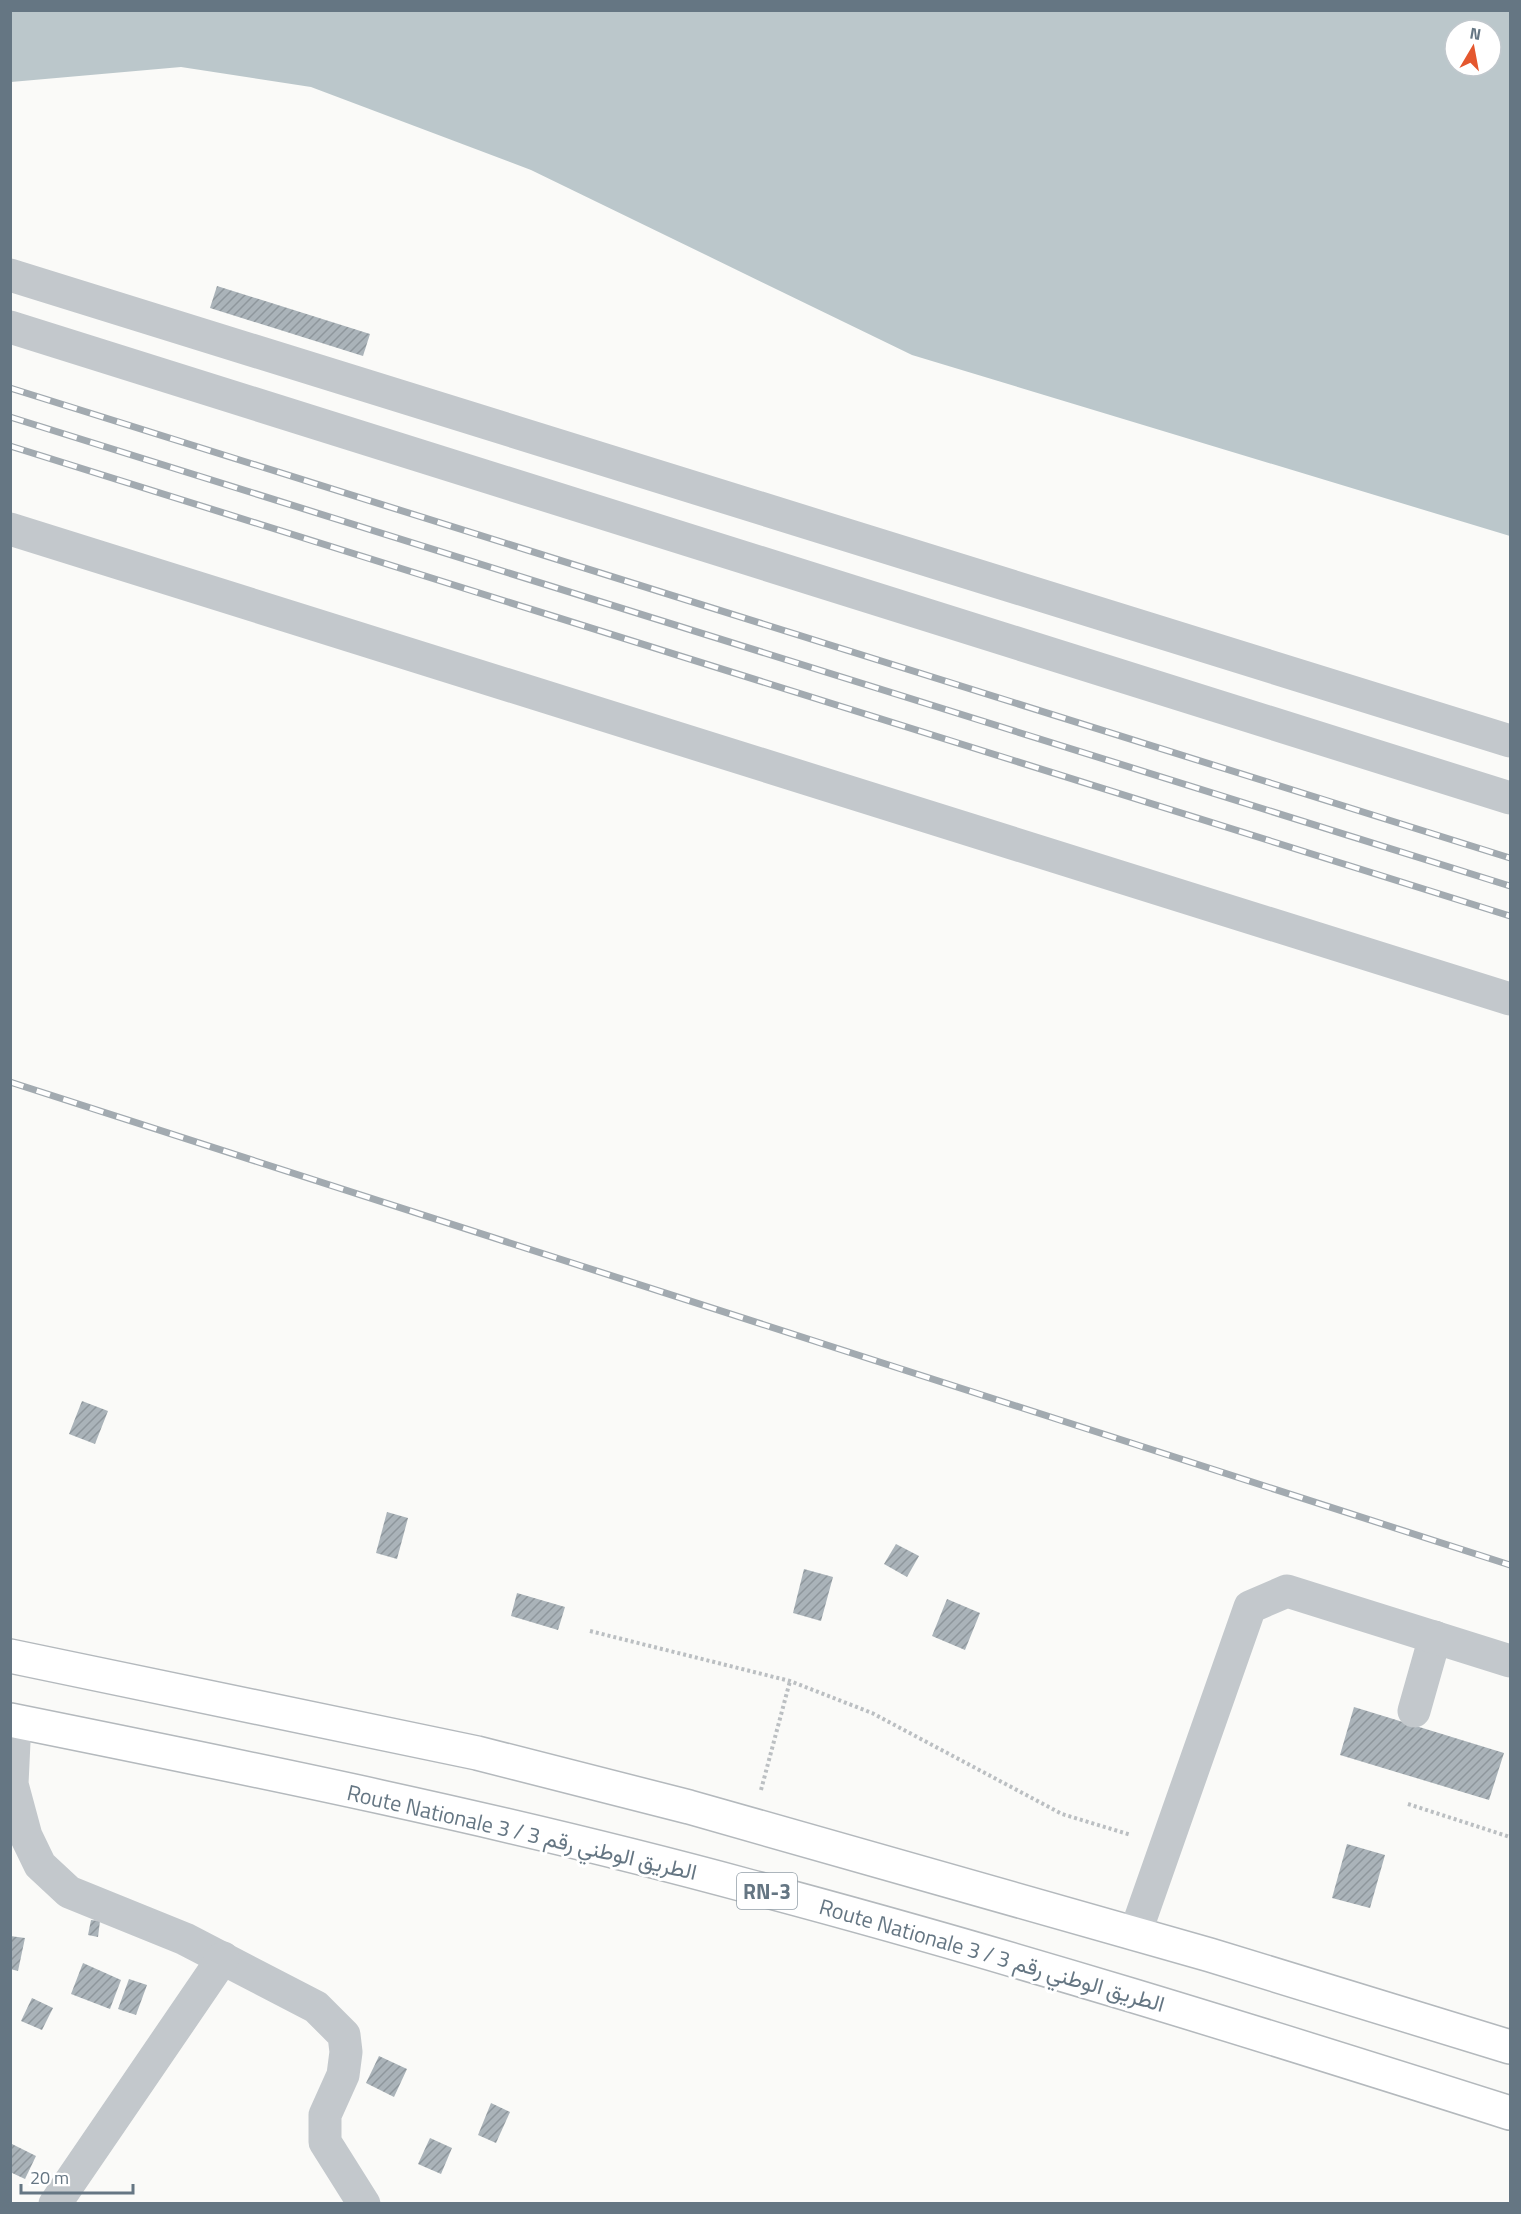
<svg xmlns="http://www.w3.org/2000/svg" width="1521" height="2214" viewBox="0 0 1521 2214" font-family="'Titillium Web',Vazirmatn,sans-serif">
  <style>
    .water { fill: #bbc7cb; fill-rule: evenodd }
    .building { fill: url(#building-hatch) }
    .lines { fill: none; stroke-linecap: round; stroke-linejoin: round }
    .highway-casing { stroke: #b4b9bd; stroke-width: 36 }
    .path { stroke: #bbbfc2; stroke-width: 4; stroke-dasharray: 3 3; stroke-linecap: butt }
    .minor { stroke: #c3c8cc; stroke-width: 33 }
    .highway { stroke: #fff; stroke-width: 33 }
    .rail-casing { stroke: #a2aab0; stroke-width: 7 }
    .rail { stroke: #fff; stroke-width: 4.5; stroke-dasharray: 14; stroke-linecap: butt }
    .labels { text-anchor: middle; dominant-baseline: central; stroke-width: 6; stroke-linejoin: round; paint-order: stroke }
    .shield { fill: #fff; stroke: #939fa8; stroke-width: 1.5 }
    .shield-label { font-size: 21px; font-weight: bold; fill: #657683 }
    .street-label { font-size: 22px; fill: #657683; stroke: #fff }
  </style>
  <defs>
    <pattern id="building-hatch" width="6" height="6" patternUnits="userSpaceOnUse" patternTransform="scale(1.5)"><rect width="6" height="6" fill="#aab3b9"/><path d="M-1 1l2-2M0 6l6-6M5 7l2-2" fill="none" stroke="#8e969c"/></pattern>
  </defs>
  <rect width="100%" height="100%" fill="#fafaf8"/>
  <!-- water -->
  <path class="water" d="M11,10l1499,1v525l-598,-181 -381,-185 -220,-83 -130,-20 -170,15zM1455,30h36v36h-36z"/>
  <!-- building -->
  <g class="building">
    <path d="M217,286l153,48 -7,22 -153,-48z"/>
    <path d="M82,1401l26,10 -13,33 -26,-10z"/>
    <path d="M387,1512l21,6 -11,41 -21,-6z"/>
    <path d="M896,1544l23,12 -12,21 -23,-13z"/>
    <path d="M804,1569l29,8 -12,44 -28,-8z"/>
    <path d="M517,1593l48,14 -7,23 -47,-14z"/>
    <path d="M947,1599l33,14 -15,37 -33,-14z"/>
    <path d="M1354,1707l150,46 -15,47 -149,-45z"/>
    <path d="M1347,1844l38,11 -15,53 -38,-10z"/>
    <path d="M91,1920l9,1 -2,16 -10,-2z"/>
    <path d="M10,1936l15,2 -7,33 -8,-2z"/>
    <path d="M83,1963l38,17 -11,29 -39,-15z"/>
    <path d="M129,1979l18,6 -11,30 -18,-6z"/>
    <path d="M32,1998l21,10 -11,22 -21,-9z"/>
    <path d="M379,2056l28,13 -13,28 -28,-14z"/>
    <path d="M491,2103l19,9 -14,31 -18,-8z"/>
    <path d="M430,2138l22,10 -11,26 -23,-10z"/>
    <path d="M10,2143l26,13 -11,23 -15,-7z"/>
  </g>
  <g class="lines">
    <!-- highway casing -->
    <g class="highway-casing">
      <g id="highway">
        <path d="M10,1656l467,97 212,54 521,148 300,92"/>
        <path d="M10,1720c248,50 495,100 738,166 257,68 510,147 762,227"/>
      </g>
    </g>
    <!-- path -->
    <g class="path">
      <path d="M590,1631l200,50 82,32 190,101 69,21"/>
      <path d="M761,1790l29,-109"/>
      <path d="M1408,1804l102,33"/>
    </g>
    <!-- minor -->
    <g class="minor">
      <path d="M10,275l1500,466"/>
      <path d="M10,327l1500,471"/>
      <path d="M10,529l1500,470"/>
      <path d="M1414,1711l21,-74"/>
      <path d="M15,1721l-3,63 14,52 14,29 29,27 116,47 131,68 28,28 2,17 -3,23 -18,40v27l39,62"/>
      <path d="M1135,1934l115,-327 37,-16 223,70"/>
      <path d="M55,2204l168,-246"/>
    </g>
    <!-- highway -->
    <use href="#highway" class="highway"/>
    <!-- rail casing -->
    <g class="rail-casing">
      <g id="rail">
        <path d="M10,388l1500,470"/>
        <path d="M10,417l1500,469"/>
        <path d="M10,446l1500,470"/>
        <path d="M10,1082l1500,483"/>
      </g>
    </g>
    <!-- rail -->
    <use href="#rail" class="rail"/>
  </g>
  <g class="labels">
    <!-- shield labels -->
    <rect class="shield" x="737" y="1873" width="60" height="36" rx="4.5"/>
    <g class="shield-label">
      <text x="767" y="1891">RN-3</text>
    </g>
    <!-- street labels -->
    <g class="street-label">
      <text transform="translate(522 1832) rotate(13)">Route Nationale 3 / الطريق الوطني رقم 3</text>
      <text transform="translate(992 1955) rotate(16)">Route Nationale 3 / الطريق الوطني رقم 3</text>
    </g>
  </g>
  <!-- border -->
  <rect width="1521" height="2214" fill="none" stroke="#657683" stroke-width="24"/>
  <!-- north arrow -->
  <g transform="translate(1473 48) rotate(10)"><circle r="28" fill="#ffffff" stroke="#c1c8cd" stroke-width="1.5"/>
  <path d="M0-4.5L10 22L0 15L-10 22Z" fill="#e4572e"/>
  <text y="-9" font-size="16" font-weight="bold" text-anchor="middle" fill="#657683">N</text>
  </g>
  <!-- scale -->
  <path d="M21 2184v9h112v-9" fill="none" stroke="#657683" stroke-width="3"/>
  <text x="30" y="2184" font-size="18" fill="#657683" stroke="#ffffff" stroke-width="4.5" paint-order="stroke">20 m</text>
</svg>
